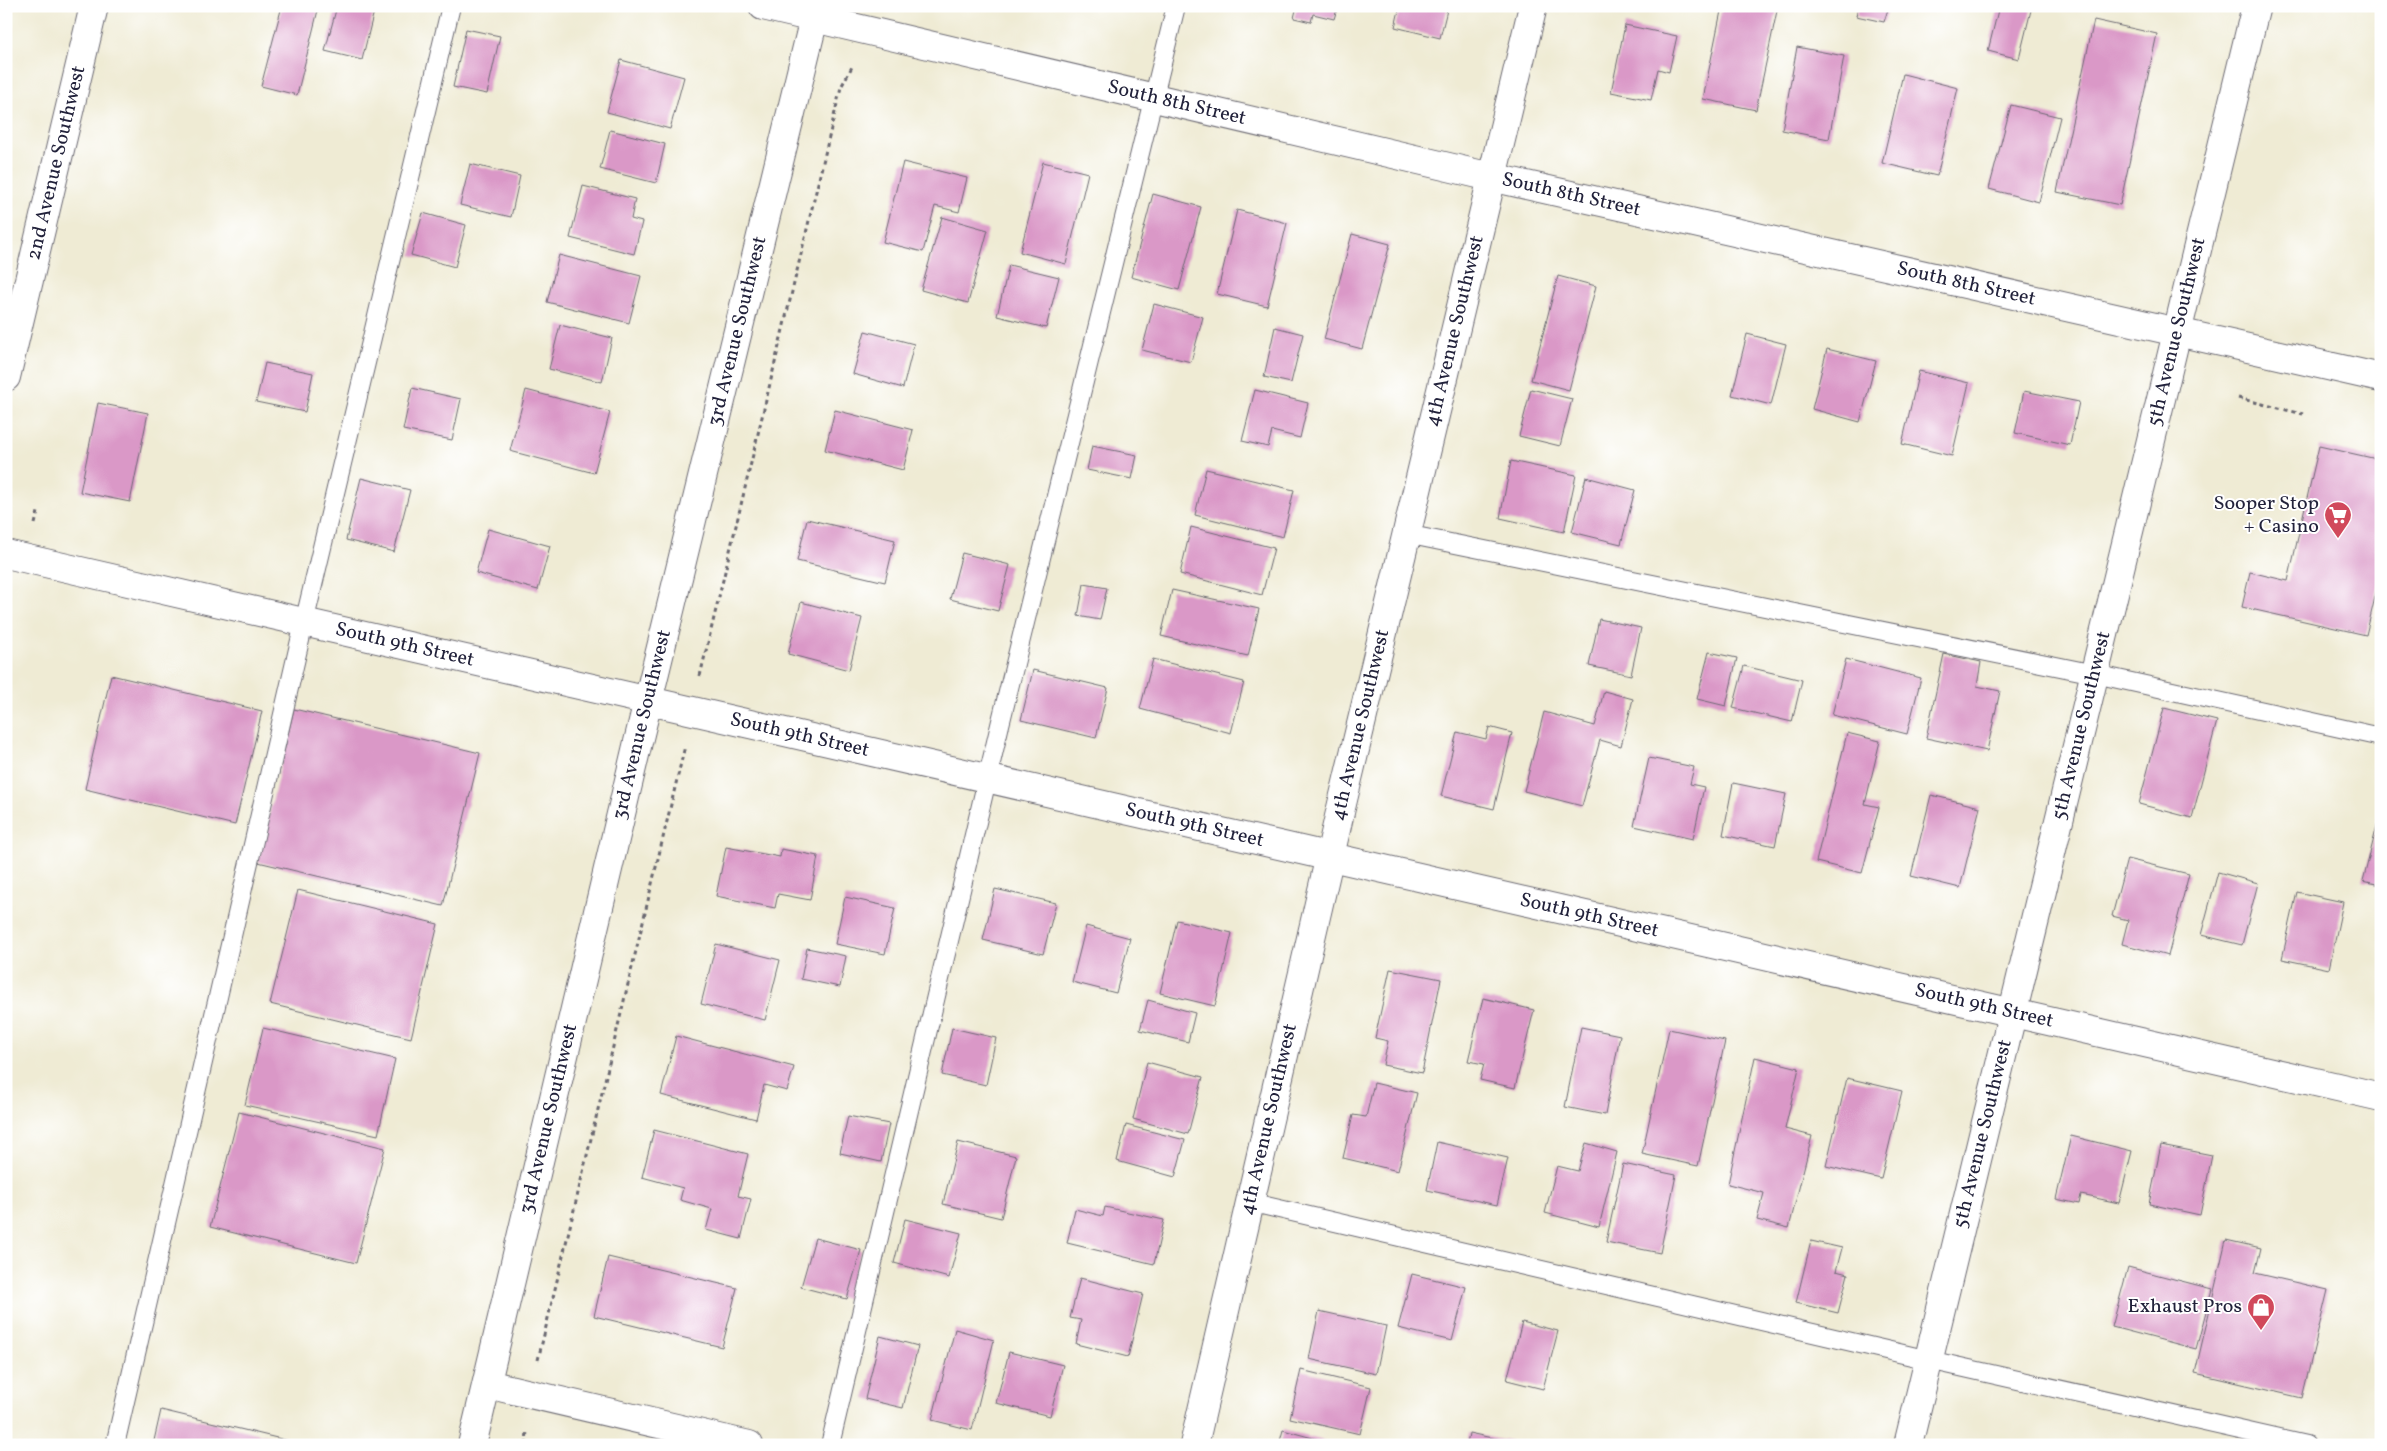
<svg xmlns="http://www.w3.org/2000/svg" width="2387" height="1451" viewBox="0 0 2387 1451" font-family="Vollkorn,serif">
  <style>
    .building { fill: #da98c7 }
    .lines { fill: none; stroke-linecap: round; stroke-linejoin: round }
    .service-casing { stroke: #6a6871; stroke-width: 20 }
    .minor-casing { stroke: #6a6871; stroke-width: 30 }
    .tertiary-casing { stroke: #6a6871; stroke-width: 30 }
    .path { stroke: #6a6871; stroke-width: 3; stroke-dasharray: 4 4; stroke-linecap: butt }
    .service { stroke: #fff; stroke-width: 18 }
    .minor { stroke: #fff; stroke-width: 28 }
    .tertiary { stroke: #fff; stroke-width: 28 }
    .labels { text-anchor: middle; dominant-baseline: central; stroke-width: 4; stroke-linejoin: round; paint-order: stroke }
    .street-label { font-size: 20px; fill: #22223b; stroke: #fff }
    .poi-label { font-size: 20px; fill: #22223b; stroke: #fff; text-anchor: end }
  </style>
  <rect width="100%" height="100%" fill="#fff"/>
  <filter id="ink" filterUnits="userSpaceOnUse"><feTurbulence type="fractalNoise" baseFrequency=".02" numOctaves="2"/><feDisplacementMap in="SourceGraphic" scale="10" xChannelSelector="R" yChannelSelector="G"/><feConvolveMatrix kernelMatrix="1 2 1 2 8 2 1 2 1" color-interpolation-filters="sRGB"/></filter>
  <filter id="wash" filterUnits="userSpaceOnUse"><feTurbulence type="fractalNoise" baseFrequency=".0096" numOctaves="4" result="noise"/><feDisplacementMap in="SourceGraphic" scale="20" xChannelSelector="R" yChannelSelector="G"/><feGaussianBlur stdDeviation="1.12" result="paint"/><feColorMatrix in="noise" values="0 0 0 0 0 0 0 0 0 0 0 0 0 0 0 0 0 1.4 0 .05"/><feComposite in="paint" operator="in"/></filter>
  <g filter="url(#wash)">
    <rect width="100%" height="100%" fill="#efebd4"/>
    <g id="blocks">
      <!-- building -->
      <g class="building">
        <path d="M282,6h37l-22,89 -36,-9z"/>
        <path d="M337,6l38,1 -13,53 -37,-9z"/>
        <path d="M1297,6h41l-4,13 -21,-5 -2,8 -17,-4z"/>
        <path d="M1400,6h48l-8,32 -45,-11z"/>
        <path d="M1722,6h56l-22,104 -53,-11z"/>
        <path d="M1858,6h31l-5,16 -28,-6z"/>
        <path d="M1999,6h33l-13,53 -31,-8z"/>
        <path d="M2094,20l63,14 -37,171 -63,-13z"/>
        <path d="M1625,25l52,11 -8,36 -11,-3 -7,31 -40,-8z"/>
        <path d="M466,29l34,7 -13,58 -34,-7z"/>
        <path d="M1797,47l47,9 -15,83 -47,-9z"/>
        <path d="M621,60l63,17 -14,52 -63,-17z"/>
        <path d="M1903,74l55,14 -21,88 -55,-13z"/>
        <path d="M2011,105l49,12 -21,85 -50,-13z"/>
        <path d="M610,130l55,14 -9,39 -56,-14z"/>
        <path d="M903,162l64,16 -8,34 -24,-6 -12,46 -40,-10z"/>
        <path d="M1043,162l45,11 -22,91 -46,-12z"/>
        <path d="M470,164l50,12 -9,41 -51,-12z"/>
        <path d="M583,186l52,13 -4,20 11,3 -8,32 -64,-16z"/>
        <path d="M1153,194l48,13 -22,83 -48,-13z"/>
        <path d="M1237,210l50,13 -20,83 -50,-12z"/>
        <path d="M423,213l43,12 -11,42 -44,-12z"/>
        <path d="M942,217l46,13 -20,73 -47,-13z"/>
        <path d="M1352,234l38,10 -28,105 -38,-10z"/>
        <path d="M559,255l82,21 -12,47 -82,-21z"/>
        <path d="M1009,265l50,12 -13,51 -49,-12z"/>
        <path d="M1558,276l38,10 -27,104 -38,-10z"/>
        <path d="M1154,304l49,13 -12,45 -49,-12z"/>
        <path d="M560,325l52,13 -10,44 -53,-13z"/>
        <path d="M1275,327l28,7 -12,49 -27,-6z"/>
        <path d="M865,331l49,13 -11,44 -50,-14z"/>
        <path d="M1747,334l39,10 -15,61 -39,-10z"/>
        <path d="M1827,349l49,12 -16,61 -48,-13z"/>
        <path d="M265,363l48,10 -8,39 -49,-10z"/>
        <path d="M1919,371l50,12 -17,73 -50,-12z"/>
        <path d="M412,388l49,11 -9,41 -49,-10z"/>
        <path d="M1531,389l41,10 -12,47 -41,-10z"/>
        <path d="M526,390l84,22 -16,61 -84,-22z"/>
        <path d="M1255,390l53,13 -8,35 -28,-7 -4,16 -26,-6z"/>
        <path d="M2024,391l55,11 -9,43 -55,-12z"/>
        <path d="M98,403l50,10 -18,89 -50,-10z"/>
        <path d="M835,410l78,20 -10,40 -78,-20z"/>
        <path d="M1092,446l45,9 -5,24 -45,-9z"/>
        <path d="M2319,446l62,14v112l-15,63 -124,-28 8,-35 38,9z"/>
        <path d="M1511,461l65,14 -12,57 -64,-14z"/>
        <path d="M1206,469l88,21 -11,47 -88,-22z"/>
        <path d="M1586,477l49,13 -14,54 -49,-12z"/>
        <path d="M361,478l49,12 -16,62 -48,-12z"/>
        <path d="M807,519l88,21 -10,42 -88,-21z"/>
        <path d="M1191,527l83,21 -12,47 -82,-21z"/>
        <path d="M488,529l62,17 -12,44 -62,-17z"/>
        <path d="M962,553l48,12 -12,46 -48,-12z"/>
        <path d="M1084,584l23,4 -7,32 -22,-4z"/>
        <path d="M1172,590l87,19 -11,47 -87,-20z"/>
        <path d="M801,602l61,16 -13,52 -61,-16z"/>
        <path d="M1599,619l42,9 -10,47 -42,-9z"/>
        <path d="M1709,652l28,6 -11,48 -29,-7z"/>
        <path d="M1944,654l37,8 -4,24 23,5 -13,60 -61,-13z"/>
        <path d="M1153,659l91,23 -13,51 -91,-24z"/>
        <path d="M1846,659l75,19 -14,56 -75,-19z"/>
        <path d="M1744,666l58,14 -10,42 -59,-14z"/>
        <path d="M1033,670l75,18 -12,50 -75,-18z"/>
        <path d="M111,675l151,36 -27,114 -150,-36z"/>
        <path d="M1604,691l29,8 -12,47 -21,-6 -18,66 -58,-15 20,-79 51,14z"/>
        <path d="M2164,708l53,13 -25,97 -53,-14z"/>
        <path d="M294,709l186,44 -37,153 -185,-44z"/>
        <path d="M1489,727l23,6 -18,76 -53,-13 16,-64 29,7z"/>
        <path d="M1847,733l33,8 -15,63 14,3 -17,66 -46,-11z"/>
        <path d="M1649,758l45,9 -4,17 14,3 -11,52 -59,-13z"/>
        <path d="M1733,783l53,11 -11,52 -52,-11z"/>
        <path d="M1931,795l49,12 -20,81 -49,-12z"/>
        <path d="M2381,810v75l-18,-4z"/>
        <path d="M726,847l54,10 1,-8 37,7 -8,44 -32,-6 -3,14 -59,-12z"/>
        <path d="M2127,859l62,15 -21,82 -46,-12 6,-24 -16,-4z"/>
        <path d="M2218,872l40,11 -16,62 -41,-10z"/>
        <path d="M995,889l61,14 -13,51 -60,-14z"/>
        <path d="M298,890l140,34 -27,114 -141,-34z"/>
        <path d="M2297,892l46,10 -14,67 -47,-10z"/>
        <path d="M845,897l50,11 -10,46 -50,-10z"/>
        <path d="M1177,920l55,13 -17,73 -55,-13z"/>
        <path d="M1086,926l44,12 -14,55 -44,-11z"/>
        <path d="M716,944l64,16 -15,60 -64,-16z"/>
        <path d="M807,948l39,8 -6,31 -39,-8z"/>
        <path d="M1390,969l51,10 -19,94 -39,-8 5,-24 -13,-3z"/>
        <path d="M1483,998l51,12 -19,78 -35,-8 4,-16 -16,-3z"/>
        <path d="M1148,1000l47,13 -7,29 -48,-12z"/>
        <path d="M1581,1027l39,8 -15,80 -40,-8z"/>
        <path d="M263,1028l132,31 -17,76 -133,-30z"/>
        <path d="M952,1028l44,10 -10,47 -44,-10z"/>
        <path d="M1669,1029l56,12 -27,125 -56,-12z"/>
        <path d="M676,1036l118,31 -7,24 -23,-6 -8,34 -95,-24z"/>
        <path d="M1755,1057l44,11 -14,61 27,7 -23,92 -32,-8 7,-27 -36,-9z"/>
        <path d="M1147,1062l56,15 -15,57 -55,-15z"/>
        <path d="M1847,1078l55,13 -21,88 -55,-13z"/>
        <path d="M1374,1083l43,10 -19,78 -55,-13 10,-43 13,2z"/>
        <path d="M239,1112l146,36 -29,115 -146,-36z"/>
        <path d="M848,1116l41,8 -8,38 -41,-9z"/>
        <path d="M1126,1125l59,15 -10,37 -58,-16z"/>
        <path d="M654,1130l94,24 -10,42 13,3 -10,40 -35,-9 6,-21 -32,-9 3,-12 -41,-11z"/>
        <path d="M2071,1136l61,15 -13,52 -38,-8 -2,9 -23,-5z"/>
        <path d="M958,1142l58,14 -15,62 -58,-14z"/>
        <path d="M1437,1142l71,16 -11,47 -70,-15z"/>
        <path d="M1586,1143l31,9 -18,75 -54,-14 12,-47 21,5z"/>
        <path d="M2161,1145l51,10 -12,60 -51,-11z"/>
        <path d="M1623,1164l53,11 -16,78 -54,-11z"/>
        <path d="M1105,1207l59,13 -10,44 -87,-21 8,-34 28,7z"/>
        <path d="M905,1219l56,14 -12,45 -55,-15z"/>
        <path d="M815,1238l46,12 -14,49 -46,-12z"/>
        <path d="M2226,1240l35,8 -6,25 73,17 -26,108 -107,-25z"/>
        <path d="M1811,1241l31,7 -6,23 12,3 -10,39 -42,-10z"/>
        <path d="M608,1257l129,31 -15,59 -128,-31z"/>
        <path d="M2128,1267l84,22 -16,60 -84,-22z"/>
        <path d="M1412,1274l54,13 -14,54 -54,-13z"/>
        <path d="M1080,1278l63,16 -15,63 -52,-13 5,-24 -11,-2z"/>
        <path d="M1319,1311l67,15 -10,48 -67,-15z"/>
        <path d="M1522,1322l36,9 -15,58 -36,-9z"/>
        <path d="M955,1329l39,11 -22,90 -40,-10z"/>
        <path d="M880,1336l38,10 -15,62 -38,-9z"/>
        <path d="M1009,1352l54,13 -13,51 -54,-13z"/>
        <path d="M1301,1370l70,17 -11,47 -70,-16z"/>
        <path d="M161,1410l141,34v1h-149z"/>
        <path d="M1283,1430l52,14v1h-56z"/>
        <path d="M1469,1433l51,11v1h-53z"/>
      </g>
    </g>
  </g>
  <g filter="url(#ink)">
    <use href="#blocks" fill-opacity="0" stroke="#6a6871" stroke-width="1"/>
    <g class="lines">
      <!-- service casing -->
      <g class="service-casing">
        <g id="service">
          <path d="M1406,534l689,140 286,63"/>
          <path d="M1249,1202l680,158 377,85"/>
          <path d="M115,1445l189,-822 147,-617"/>
          <path d="M830,1445l169,-716 177,-723"/>
        </g>
      </g>
      <!-- minor casing -->
      <g class="minor-casing">
        <g id="minor">
          <path id="s1" d="M763,6l728,171 890,201"/>
          <path id="s2" d="M6,377l88,-371"/>
          <path id="s3" d="M6,554l2375,543"/>
          <path id="s4" d="M1194,1445l147,-637 192,-802"/>
          <path id="s5" d="M1908,1445l348,-1439"/>
        </g>
      </g>
      <!-- tertiary casing -->
      <g class="tertiary-casing">
        <g id="tertiary">
          <path d="M487,1384l262,61"/>
          <path id="s6" d="M472,1445l166,-703 179,-736"/>
        </g>
      </g>
      <!-- path -->
      <g class="path">
        <path d="M2238,398l65,16"/>
        <path d="M35,524l3,-12"/>
        <path d="M700,676l141,-589 12,-22"/>
        <path d="M538,1360l147,-614"/>
        <path d="M526,1445l1,-15"/>
      </g>
      <!-- service -->
      <use href="#service" class="service"/>
      <!-- minor -->
      <use href="#minor" class="minor"/>
      <!-- tertiary -->
      <use href="#tertiary" class="tertiary"/>
    </g>
  </g>
  <!-- icons -->
  <defs>
    <g id="supermarket-pin" transform="scale(1.4375)"><path d="M0 17L-7.5 6A9.5 9.5 0 1 1 7.5 6Z" fill="#d1495b" stroke="#fff"/><path d="M-6-5.5h2.5l.6 2H6L4.5 2H-2.5L-4.4-4H-6ZM-1.5 3.2a1.3 1.3 0 1 0 .1 0ZM3 3.2a1.3 1.3 0 1 0 .1 0Z" fill="#fff"/></g>
    <g id="shop-pin" transform="scale(1.4375)"><path d="M0 17L-7.5 6A9.5 9.5 0 1 1 7.5 6Z" fill="#d1495b" stroke="#fff"/><path d="M-5-2.5h2.3a2.7 3.5 0 0 1 5.4 0H5L5.5 6h-11ZM-1.5-2.5h3a1.5 2.3 0 0 0-3 0Z" fill="#fff"/></g>
  </defs>
  <g fill-rule="evenodd">
    <use href="#supermarket-pin" x="2338" y="515"/>
    <use href="#shop-pin" x="2261" y="1307"/>
  </g>
  <g class="labels">
    <!-- street labels -->
    <g class="street-label">
      <text stroke="none"><textPath href="#s1" startOffset="425">South 8th Street</textPath></text>
      <text stroke="none"><textPath href="#s2" startOffset="220">2nd Avenue Southwest</textPath></text>
      <text stroke="none"><textPath href="#s1" startOffset="830">South 8th Street</textPath></text>
      <text stroke="none"><textPath href="#s1" startOffset="1235">South 8th Street</textPath></text>
      <text stroke="none"><textPath href="#s4" startOffset="1144">4th Avenue Southwest</textPath></text>
      <text stroke="none"><textPath href="#s6" startOffset="1145">3rd Avenue Southwest</textPath></text>
      <text stroke="none"><textPath href="#s5" startOffset="1145">5th Avenue Southwest</textPath></text>
      <text stroke="none"><textPath href="#s3" startOffset="409">South 9th Street</textPath></text>
      <text stroke="none"><textPath href="#s6" startOffset="740">3rd Avenue Southwest</textPath></text>
      <text stroke="none"><textPath href="#s4" startOffset="739">4th Avenue Southwest</textPath></text>
      <text stroke="none"><textPath href="#s5" startOffset="740">5th Avenue Southwest</textPath></text>
      <text stroke="none"><textPath href="#s3" startOffset="814">South 9th Street</textPath></text>
      <text stroke="none"><textPath href="#s3" startOffset="1219">South 9th Street</textPath></text>
      <text stroke="none"><textPath href="#s3" startOffset="1624">South 9th Street</textPath></text>
      <text stroke="none"><textPath href="#s3" startOffset="2029">South 9th Street</textPath></text>
      <text stroke="none"><textPath href="#s6" startOffset="335">3rd Avenue Southwest</textPath></text>
      <text stroke="none"><textPath href="#s4" startOffset="334">4th Avenue Southwest</textPath></text>
      <text stroke="none"><textPath href="#s5" startOffset="320">5th Avenue Southwest</textPath></text>
    </g>
    <!-- poi labels -->
    <g class="poi-label">
      <text x="2319" y="504">Sooper Stop<tspan x="2319" dy="23">+ Casino</tspan></text>
      <text x="2242" y="1307">Exhaust Pros</text>
    </g>
  </g>
  <!-- margin -->
  <rect width="2387" height="1451" fill="none" stroke="#fff" stroke-width="25"/>
</svg>
